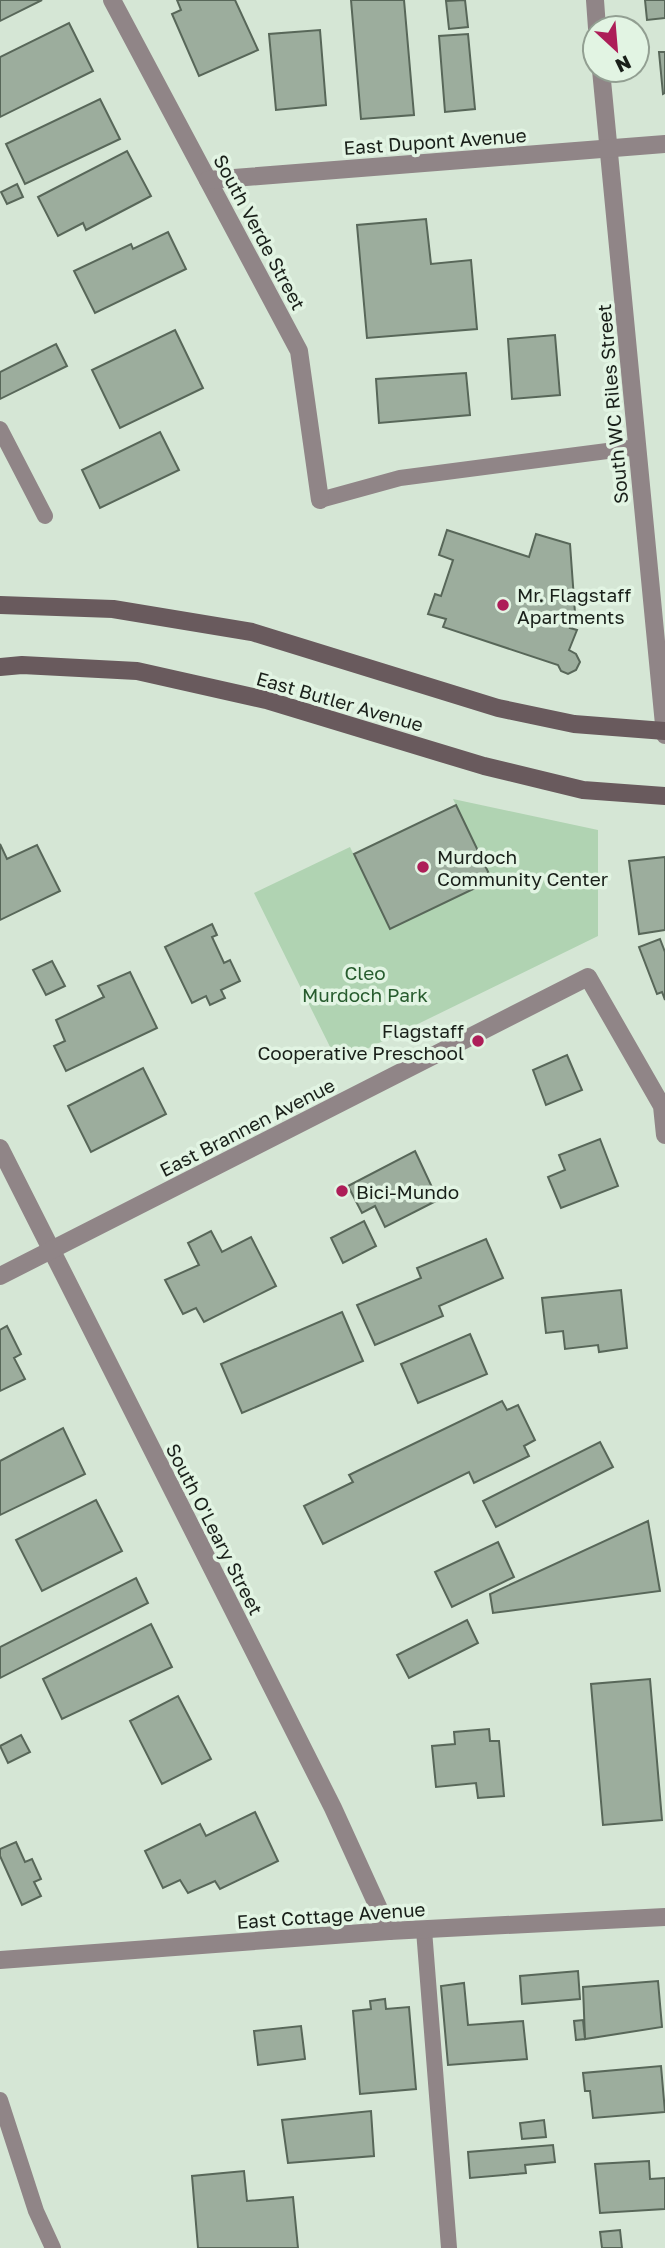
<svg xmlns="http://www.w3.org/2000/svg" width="665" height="2248" viewBox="0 0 665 2248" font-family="'Golos Text',sans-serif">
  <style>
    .green { fill: #b0d3b2 }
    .building { fill: #9cad9d; stroke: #586759; stroke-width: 2 }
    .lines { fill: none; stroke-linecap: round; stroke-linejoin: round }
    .service { stroke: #908587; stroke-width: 16 }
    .minor { stroke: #908587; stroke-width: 18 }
    .secondary { stroke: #695a5d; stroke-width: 18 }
    .poi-dot { fill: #ad1e58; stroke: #e2f4e3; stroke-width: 2.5 }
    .labels { text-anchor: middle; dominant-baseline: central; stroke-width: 7; stroke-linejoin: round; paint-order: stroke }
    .street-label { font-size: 19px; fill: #191f19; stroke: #e2f4e3 }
    .poi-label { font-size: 19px; fill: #191f19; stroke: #e2f4e3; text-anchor: start }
    .park-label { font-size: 19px; fill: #275c2e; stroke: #e2f4e3 }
  </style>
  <rect width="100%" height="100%" fill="#d5e6d5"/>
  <!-- green -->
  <path class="green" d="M453,799l145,31v106l-260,127 -84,-170 96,-46 40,82 102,-49z"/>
  <!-- building -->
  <g class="building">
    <path d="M0,0h42l-42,21z"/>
    <path d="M177,0h58l23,50 -59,26 -27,-62 9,-4z"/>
    <path d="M351,0h53l10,115 -53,4z"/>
    <path d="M465,0l3,27 -19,2 -3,-28z"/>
    <path d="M645,0h20v18l-18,2z"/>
    <path d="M69,23l24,48 -93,46v-60z"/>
    <path d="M320,30l6,75 -50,5 -7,-76z"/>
    <path d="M468,34l7,75 -30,3 -6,-76z"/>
    <path d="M659,52h6v41l-2,1z"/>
    <path d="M100,99l20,40 -95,45 -19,-40z"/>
    <path d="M127,151l24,45 -65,34 -3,-7 -25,13 -20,-39z"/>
    <path d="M17,184l6,13 -16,7 -6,-12z"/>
    <path d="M426,219l5,45 40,-4 6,69 -110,9 -10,-113z"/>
    <path d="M168,232l18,37 -91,44 -21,-42 57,-27 2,5z"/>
    <path d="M175,330l28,58 -83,40 -28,-58z"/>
    <path d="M555,335l5,60 -48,4 -4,-60z"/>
    <path d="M56,344l11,22 -67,33v-27z"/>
    <path d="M466,373l4,42 -91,8 -3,-44z"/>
    <path d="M160,432l19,38 -79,38 -18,-38z"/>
    <path d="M447,530l82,27 7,-23 34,10 5,69 -5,15 7,2 -8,20 7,4 4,8 -4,8 -8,4 -7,-3 -3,-6 -115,-38 3,-8 -18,-5 7,-20 6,2 12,-36 -14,-5z"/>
    <path d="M456,805l36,75 -102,49 -36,-75z"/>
    <path d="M0,844l7,15 30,-14 23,46 -60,29z"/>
    <path d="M665,857v73l-26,4 -10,-73z"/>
    <path d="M212,924l5,11 -5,2 12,26 6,-3 10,21 -19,9 4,8 -15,7 -4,-9 -14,7 -27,-56z"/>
    <path d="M660,939l5,13v48l-3,-8 -5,2 -18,-47z"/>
    <path d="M52,961l13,25 -19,9 -13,-25z"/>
    <path d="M130,972l27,56 -91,43 -12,-25 11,-5 -9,-21 48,-23 -6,-11z"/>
    <path d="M567,1055l15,35 -36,15 -13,-35z"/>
    <path d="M143,1068l23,46 -75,38 -23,-46z"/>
    <path d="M600,1139l18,47 -57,22 -13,-31 17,-7 -6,-15z"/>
    <path d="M415,1151l23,49 -53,27 -10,-21 -13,7 -14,-27z"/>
    <path d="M364,1221l12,25 -33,17 -12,-25z"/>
    <path d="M211,1231l11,21 29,-15 25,49 -72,36 -8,-14 -13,6 -18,-34 34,-15 -11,-22z"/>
    <path d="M486,1239l17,39 -64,28 4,10 -68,29 -18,-40 64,-27 -4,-10z"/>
    <path d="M621,1290l6,58 -28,4 -1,-7 -33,4 -2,-18 -17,2 -4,-35z"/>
    <path d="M342,1312l21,49 -121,52 -21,-49z"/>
    <path d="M7,1326l14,28 -7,4 11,21 -25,12v-61z"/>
    <path d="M470,1334l17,40 -69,29 -17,-39z"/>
    <path d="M502,1401l5,9 11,-5 17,35 -11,6 5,10 -55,27 -5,-11 -146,72 -19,-38 49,-24 -4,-7z"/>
    <path d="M63,1428l22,46 -85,41v-54z"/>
    <path d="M600,1442l13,25 -117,60 -13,-26z"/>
    <path d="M96,1500l26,51 -80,40 -26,-51z"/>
    <path d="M648,1521l12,70 -167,22 -3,-19z"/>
    <path d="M498,1542l16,35 -62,30 -17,-35z"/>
    <path d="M136,1578l12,25 -148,75v-31z"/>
    <path d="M467,1620l11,23 -69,35 -12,-23z"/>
    <path d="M151,1624l21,43 -110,52 -19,-40z"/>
    <path d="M650,1679l12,141 -59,5 -12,-141z"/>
    <path d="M178,1696l33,63 -49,25 -32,-63z"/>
    <path d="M489,1729l1,12h9l5,55 -26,2 -2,-15 -40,4 -4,-41 23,-2 -1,-12z"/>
    <path d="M21,1735l9,17 -22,11 -8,-17z"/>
    <path d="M255,1812l23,49 -58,28 -5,-8 -27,12 -8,-13 -17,8 -18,-37 55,-27 6,12z"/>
    <path d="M16,1842l9,20 7,-3 9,20 -7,3 7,14 -19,9 -22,-49v-7z"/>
    <path d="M578,1971l2,28 -58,5 -2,-28z"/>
    <path d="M658,1981l4,46 -77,12 -2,-52z"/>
    <path d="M464,1983l4,42 55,-4 4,38 -79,6 -7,-79z"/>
    <path d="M385,1999l1,10 23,-2 7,82 -56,5 -7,-83 18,-2 -1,-8z"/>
    <path d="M583,2020l2,19 -9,1 -2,-19z"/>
    <path d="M301,2026l4,33 -47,6 -4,-34z"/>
    <path d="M661,2066l4,46 -72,6 -3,-27h-5l-2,-18z"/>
    <path d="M371,2111l3,45 -86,7 -6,-43z"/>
    <path d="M544,2120l2,17 -24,2 -2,-16z"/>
    <path d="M553,2145l2,17 -30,3 1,8 -56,5 -2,-26z"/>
    <path d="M649,2161l1,18 15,-1v31l-65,4 -5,-49z"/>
    <path d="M244,2171l3,30 46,-4 5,51h-100l-6,-72z"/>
    <path d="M620,2230l2,18h-20l-2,-16z"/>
  </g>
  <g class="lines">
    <!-- service -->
    <g class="service">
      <path d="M0,429l45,87"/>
      <path d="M320,500l80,-22 238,-31"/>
      <path d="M424,1930l25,318"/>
      <path d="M0,2100l36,111 17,37"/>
    </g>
    <!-- minor -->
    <g class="minor">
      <path d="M112,0l187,351 21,149"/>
      <path d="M595,0l2,28"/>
      <path d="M601,70l64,665"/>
      <path d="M208,180l457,-36"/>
      <path d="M0,1148l333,660 56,123"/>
      <path d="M0,1276l588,-299 74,129 3,29"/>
      <path d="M0,1960l389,-29 276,-14"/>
    </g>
    <!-- secondary -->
    <g class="secondary">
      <path d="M0,605l113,4 139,23 246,76 76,16 91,7"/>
      <path d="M0,667l22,-2 115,6 129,29 218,66 99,24 82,6"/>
    </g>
  </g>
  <!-- markers -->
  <g class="poi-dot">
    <circle cx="503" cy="605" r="7"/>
    <circle cx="423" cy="867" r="7"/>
    <circle cx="478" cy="1041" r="7"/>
    <circle cx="342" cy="1191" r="7"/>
  </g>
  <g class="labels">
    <!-- street labels -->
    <g class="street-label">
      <text transform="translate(435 141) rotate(-4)">East Dupont Avenue</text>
      <text transform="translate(260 232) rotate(62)">South Verde Street</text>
      <text transform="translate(612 404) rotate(-95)">South WC Riles Street</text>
      <text transform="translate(340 701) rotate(16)">East Butler Avenue</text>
      <text transform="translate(247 1127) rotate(-27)">East Brannen Avenue</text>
      <text transform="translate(215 1529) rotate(63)">South O'Leary Street</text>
      <text transform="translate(331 1915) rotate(-4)">East Cottage Avenue</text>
    </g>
    <!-- poi labels -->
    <g class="poi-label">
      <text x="517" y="594">Mr. Flagstaff<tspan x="517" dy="22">Apartments</tspan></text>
      <text x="437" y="856">Murdoch<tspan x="437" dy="22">Community Center</tspan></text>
      <text x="464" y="1030" text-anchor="end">Flagstaff<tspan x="464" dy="22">Cooperative Preschool</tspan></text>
      <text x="356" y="1191">Bici-Mundo</text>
    </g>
    <!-- park labels -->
    <g class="park-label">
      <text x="365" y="972">Cleo<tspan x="365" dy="22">Murdoch Park</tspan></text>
    </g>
  </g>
  <!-- north arrow -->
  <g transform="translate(616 49) rotate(154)"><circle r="33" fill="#e2f4e3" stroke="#929f92" stroke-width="2"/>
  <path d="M0-5L12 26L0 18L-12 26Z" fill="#ad1e58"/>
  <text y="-10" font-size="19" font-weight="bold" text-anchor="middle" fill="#191f19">N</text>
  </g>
</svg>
